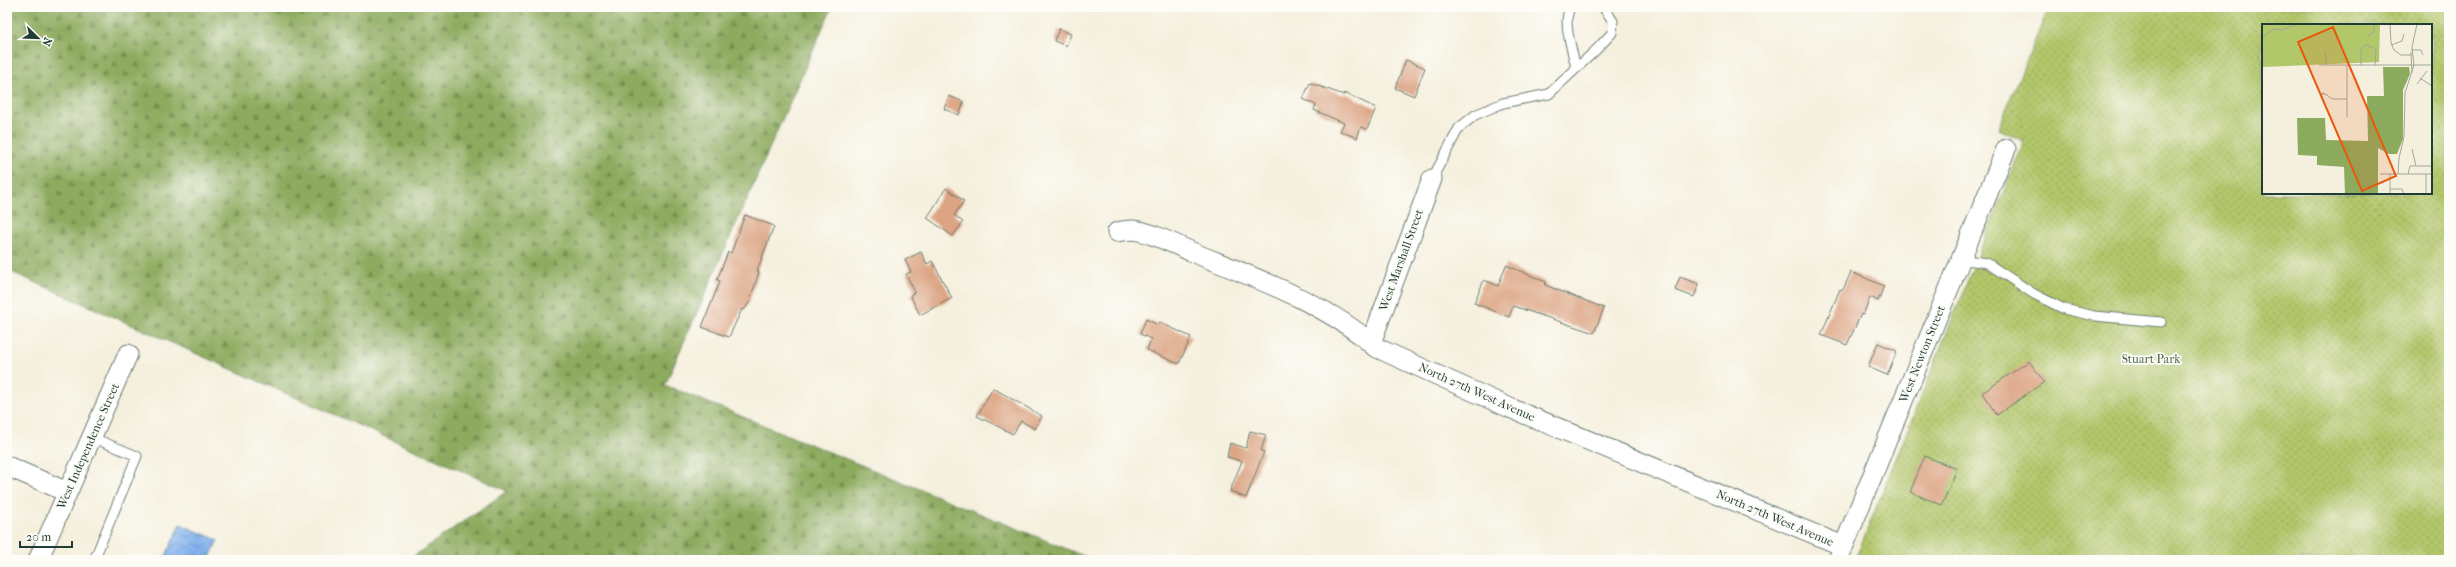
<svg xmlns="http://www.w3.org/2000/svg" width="2456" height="567" viewBox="0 0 2456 567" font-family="'IM FELL French Canon',serif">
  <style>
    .forest { fill: url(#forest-firs); stroke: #567449 }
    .park { fill: url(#park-dots); stroke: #68824f; fill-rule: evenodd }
    .water { fill: url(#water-waves); stroke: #507790 }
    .building { fill: #dca483 }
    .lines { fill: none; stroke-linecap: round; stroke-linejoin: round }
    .service-casing { stroke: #6a7c70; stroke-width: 11 }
    .minor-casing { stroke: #6a7c70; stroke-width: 21 }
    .service { stroke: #fff; stroke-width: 9 }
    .minor { stroke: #fff; stroke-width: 19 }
    .labels { text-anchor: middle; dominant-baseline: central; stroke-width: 3.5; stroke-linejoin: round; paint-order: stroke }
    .street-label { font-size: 12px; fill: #1f3d34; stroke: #fdfcf7 }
    .park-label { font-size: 12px; fill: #445f42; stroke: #fdfcf7 }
    .inset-road { fill: none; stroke: #9fa89a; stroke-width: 1 }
    .view { fill: #e8590c; fill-opacity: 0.15; stroke: #e8590c; stroke-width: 2 }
    .inset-edge { fill: none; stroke: #1f3d34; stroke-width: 2 }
  </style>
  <defs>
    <pattern id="forest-firs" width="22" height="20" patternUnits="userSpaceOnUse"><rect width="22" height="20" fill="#8dab5e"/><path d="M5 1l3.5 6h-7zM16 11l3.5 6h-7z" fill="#738c4e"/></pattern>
    <pattern id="park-dots" width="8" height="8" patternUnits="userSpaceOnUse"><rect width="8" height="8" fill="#b2c66a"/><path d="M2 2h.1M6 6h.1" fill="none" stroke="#90a258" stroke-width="1.8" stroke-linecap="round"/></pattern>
    <pattern id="water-waves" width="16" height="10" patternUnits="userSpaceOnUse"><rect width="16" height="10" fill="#82b1ec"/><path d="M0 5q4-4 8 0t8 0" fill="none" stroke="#6a91c0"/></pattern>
  </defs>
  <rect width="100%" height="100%" fill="#fdfcf7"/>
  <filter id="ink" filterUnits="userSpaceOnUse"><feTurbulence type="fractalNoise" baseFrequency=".025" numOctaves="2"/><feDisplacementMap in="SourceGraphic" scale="8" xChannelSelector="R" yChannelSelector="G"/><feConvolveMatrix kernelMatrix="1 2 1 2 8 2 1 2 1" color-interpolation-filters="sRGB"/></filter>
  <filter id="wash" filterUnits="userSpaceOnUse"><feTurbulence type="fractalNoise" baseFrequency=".012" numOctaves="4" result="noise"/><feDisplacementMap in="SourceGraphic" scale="16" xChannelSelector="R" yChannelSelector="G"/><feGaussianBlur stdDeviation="0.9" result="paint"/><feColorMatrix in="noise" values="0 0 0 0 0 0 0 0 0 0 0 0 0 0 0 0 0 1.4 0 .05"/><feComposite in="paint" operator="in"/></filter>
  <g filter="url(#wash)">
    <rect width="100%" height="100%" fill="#f5f0de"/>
    <!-- forest -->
    <path class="forest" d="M7,7h825l-167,378 429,175h-686l99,-69 -500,-221z"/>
    <!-- park -->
    <path class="park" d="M2049,7h400v553h-594l169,-419 -26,-12zM2263,25h168v168h-168z"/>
    <!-- water -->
    <path class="water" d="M180,524l38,16 -9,20h-45z"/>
    <g id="blocks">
      <!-- building -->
      <g class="building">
        <path d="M1059,29l12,5 -5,12 -12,-5z"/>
        <path d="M1406,60l19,8 -11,28 -19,-8z"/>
        <path d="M1310,83l34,12 1,-2 31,15 -9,21 -6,-2 -4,11 -17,-7 4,-8 -30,-13 2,-5 -13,-6z"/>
        <path d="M949,96l15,6 -5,13 -15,-6z"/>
        <path d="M946,188l18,13 -10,14 9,7 -10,14 -26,-18z"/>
        <path d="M745,215l29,11 -17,45 2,1 -10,31 -5,7 -2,-1 -13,28 -27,-10 18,-46 -3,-1 11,-28 3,1z"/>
        <path d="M921,252l6,12 5,-3 20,37 -32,17 -10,-20 5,-3 -9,-18 5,-2 -6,-12z"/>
        <path d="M1506,265l40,17 -1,3 59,23 -10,25 -81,-27 -4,11 -35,-14 10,-23 14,6z"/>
        <path d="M1851,272l33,14 -6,15 -8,-4 -7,18 -2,-1 -14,31 -26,-10 19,-46 3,1z"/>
        <path d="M1680,277l19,7 -5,13 -19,-7z"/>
        <path d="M1146,319l12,6 1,-3 32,15 -12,27 -32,-14 4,-11 -11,-5z"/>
        <path d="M1878,343l19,8 -10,24 -19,-8z"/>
        <path d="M2029,361l15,21 -47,33 -15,-22z"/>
        <path d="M993,388l49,28 -7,13 -14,-8 -8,13 -36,-18z"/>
        <path d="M1250,431l16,4 -5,16 3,1 -18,46 -16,-7 12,-30 -15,-4 3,-14 16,5z"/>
        <path d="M1925,456l32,13 -15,36 -32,-13z"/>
      </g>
    </g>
  </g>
  <g filter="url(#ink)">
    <use href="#blocks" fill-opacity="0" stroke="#6a7c70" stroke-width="1"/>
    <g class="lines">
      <!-- service casing -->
      <g class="service-casing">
        <g id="service">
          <path d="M1571,7c-10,12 2,45 5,61"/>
          <path d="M1432,179l27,-51 16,-13 28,-12 46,-9 48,-45 15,-16 1,-12 -10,-14"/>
          <path d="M1960,259l27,4 47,31 30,15 30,7 67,6"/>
          <path d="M91,437l46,19 -43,104"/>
        </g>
      </g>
      <!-- minor casing -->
      <g class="minor-casing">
        <g id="minor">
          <path d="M1117,232c5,-1 11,-2 16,-2 16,1 43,15 59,22 58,24 137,52 183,95l135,61 333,138"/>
          <path d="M1371,343l61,-164"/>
          <path d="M7,466l60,26"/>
          <path d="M38,560l90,-206"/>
          <path d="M1838,560l168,-411"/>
        </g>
      </g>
      <!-- service -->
      <use href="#service" class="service"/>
      <!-- minor -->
      <use href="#minor" class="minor"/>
    </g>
  </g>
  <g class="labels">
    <!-- street labels -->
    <g class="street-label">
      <text transform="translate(1401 260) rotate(-70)">West Marshall Street</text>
      <text transform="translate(1922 354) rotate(-68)">West Newton Street</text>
      <text transform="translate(1477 392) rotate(24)">North 27th West Avenue</text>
      <text transform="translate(88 446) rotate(-66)">West Independence Street</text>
      <text transform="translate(1775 518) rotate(23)">North 27th West Avenue</text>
    </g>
    <!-- park labels -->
    <g class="park-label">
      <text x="2151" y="359">Stuart Park</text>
    </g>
  </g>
  <!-- overview -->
  <g transform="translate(2262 24)">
    <rect width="170" height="170" fill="#f5f0de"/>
    <path d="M121,43h26l1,7 -7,16v49l-6,15h-8l-11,-6v46h-33l-1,-27 -27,-2v-9l-19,-1 -1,-37h28l1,22 42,1 -1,-45h17z" fill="#8dab5e"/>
    <path d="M0,0h118l-1,38 -117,5z" fill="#b2c66a"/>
    <path class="inset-road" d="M128,0l1,19 3,7 7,5h11M106,12l6,-4v-8M0,13l12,-8 8,1 15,-6M129,21l11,-4 2,-7M149,26h10l2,5M63,28l2,13M149,28l1,21M57,41h113M99,41v-16l5,-4 10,4 -1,16M158,54l12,8M155,60l10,-13M63,70h-5l3,-1 4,2 5,4h15M85,93v-52M150,125l4,17M118,150h52M136,150l1,-16 5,-21 1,-44 9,-28 -2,-18 5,-23M146,150l2,-8h22M128,165h12l2,5M128,170v-20M164,170v-20"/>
    <path class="view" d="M71,3l63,149 -34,15 -64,-149z"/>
    <rect width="170" height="170" class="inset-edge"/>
  </g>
  <!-- margin -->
  <rect width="2456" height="567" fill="none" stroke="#fdfcf7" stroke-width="24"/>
  <!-- north arrow -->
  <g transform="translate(38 38) rotate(113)" stroke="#fdfcf7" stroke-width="3" paint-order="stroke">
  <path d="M0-3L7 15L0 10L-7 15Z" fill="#1f3d34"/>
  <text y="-6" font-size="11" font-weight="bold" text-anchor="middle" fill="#1f3d34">N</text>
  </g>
  <!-- scale -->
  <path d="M20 541v6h52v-6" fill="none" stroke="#1f3d34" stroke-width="2"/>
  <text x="26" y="541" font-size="12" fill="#1f3d34" stroke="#fdfcf7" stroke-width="3" paint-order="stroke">20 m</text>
</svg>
